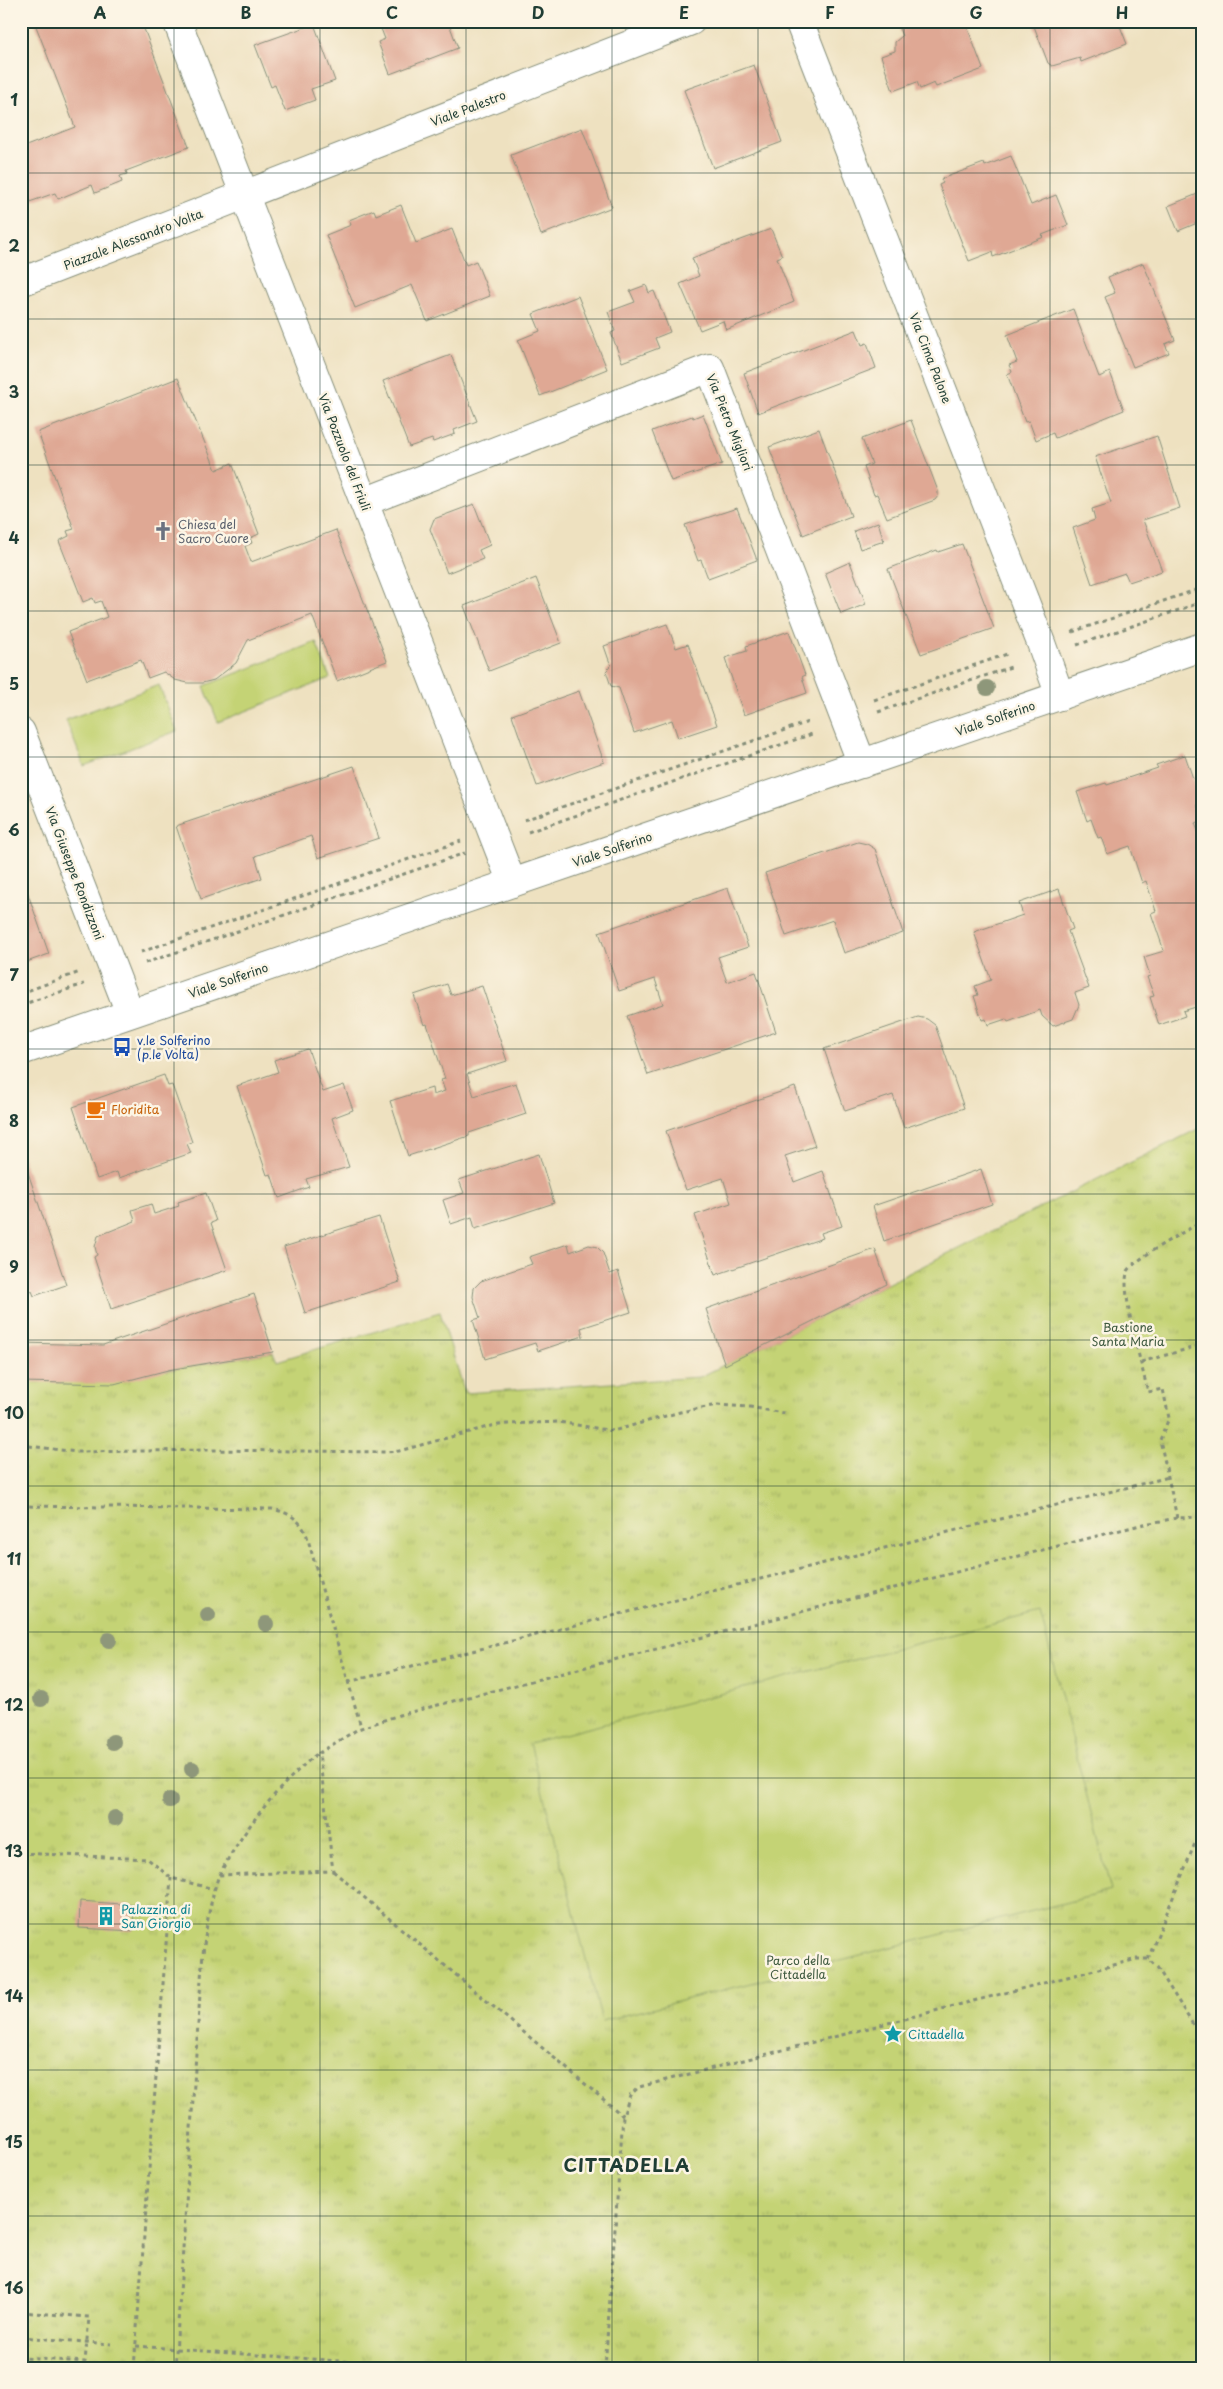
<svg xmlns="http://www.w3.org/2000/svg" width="1223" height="2389" viewBox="0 0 1223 2389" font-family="'Playpen Sans',sans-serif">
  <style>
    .park { fill: url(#park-tufts); stroke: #728854 }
    .pitch { fill: #c4d375; stroke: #728854 }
    .building { fill: #dfa894 }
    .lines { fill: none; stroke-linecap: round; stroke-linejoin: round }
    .street-casing { stroke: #868f7a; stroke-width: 30 }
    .path { stroke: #868f7a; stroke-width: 3; stroke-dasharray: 4 4; stroke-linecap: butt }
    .street { stroke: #fff; stroke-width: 28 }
    .tree { fill: #8e977a }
    .grid { fill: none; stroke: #1f3d34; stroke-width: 1; stroke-opacity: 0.55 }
    .labels { text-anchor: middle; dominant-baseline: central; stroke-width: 5; stroke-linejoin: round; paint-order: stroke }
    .street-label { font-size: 12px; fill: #1f3d34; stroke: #fcf5e5 }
    .worship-label { font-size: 12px; fill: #5b616d; stroke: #fcf5e5; text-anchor: start }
    .transit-label { font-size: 12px; fill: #164399; stroke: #fcf5e5; text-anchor: start }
    .food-label { font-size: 12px; fill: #c56008; stroke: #fcf5e5; text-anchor: start }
    .park-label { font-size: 12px; fill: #405b41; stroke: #fcf5e5 }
    .culture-label { font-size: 12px; fill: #0d838f; stroke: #fcf5e5; text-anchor: start }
    .district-label { font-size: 18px; font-weight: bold; letter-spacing: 1px; fill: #1f3d34; stroke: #fcf5e5 }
    .neatline { fill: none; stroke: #1f3d34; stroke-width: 2 }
    .grid-label { font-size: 16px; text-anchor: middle; font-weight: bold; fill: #1f3d34 }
  </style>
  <defs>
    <pattern id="park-tufts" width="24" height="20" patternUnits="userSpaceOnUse" patternTransform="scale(1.25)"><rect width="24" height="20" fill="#c4d375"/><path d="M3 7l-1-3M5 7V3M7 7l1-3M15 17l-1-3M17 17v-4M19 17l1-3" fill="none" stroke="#a8b666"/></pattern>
  </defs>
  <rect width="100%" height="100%" fill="#fcf5e5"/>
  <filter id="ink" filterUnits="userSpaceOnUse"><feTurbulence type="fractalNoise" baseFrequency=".02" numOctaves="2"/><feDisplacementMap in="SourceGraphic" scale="10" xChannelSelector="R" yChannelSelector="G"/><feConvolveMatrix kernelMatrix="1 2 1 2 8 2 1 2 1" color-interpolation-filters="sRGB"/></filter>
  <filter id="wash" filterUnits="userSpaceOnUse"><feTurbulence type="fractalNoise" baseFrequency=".0096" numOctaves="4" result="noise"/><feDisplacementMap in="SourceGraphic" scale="20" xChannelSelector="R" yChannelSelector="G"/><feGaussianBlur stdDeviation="1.12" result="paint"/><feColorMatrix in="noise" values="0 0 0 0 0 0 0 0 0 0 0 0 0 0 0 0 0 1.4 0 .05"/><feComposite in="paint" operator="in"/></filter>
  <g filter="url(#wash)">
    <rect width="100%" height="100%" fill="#eee1c0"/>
    <!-- park -->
    <path class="park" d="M1202,1127v1241h-1181v-986l147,-12 105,-18 4,9 163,-49 25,81 235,-16z"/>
    <!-- pitch -->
    <g class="pitch">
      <path d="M316,642l14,36 -112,44 -14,-36z"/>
      <path d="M159,685l18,46 -93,35 -18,-46z"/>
      <path d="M1040,1612l71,279 -509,130 -72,-278z"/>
    </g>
    <g id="blocks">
      <!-- building -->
      <g class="building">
        <path d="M34,21h107l48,126 -63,24 1,3 -7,2 2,6 -27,11 -3,-8 -34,14 -3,-6 -34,12v-57l54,-21z"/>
        <path d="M378,21h70l10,27 -68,26 -12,-32 7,-3z"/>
        <path d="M896,21h69l18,48 -47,18 -2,-4 -14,6 -3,-7 -24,9 -12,-35 14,-5v-9l7,-6z"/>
        <path d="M1032,21h86l9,23 -46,18 -1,-4 -28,8 -4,-3z"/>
        <path d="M314,24l21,57 -24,8 4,11 -30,11 -10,-26 -4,2 -16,-42z"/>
        <path d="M754,65l28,77 -69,26 -29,-78z"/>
        <path d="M582,128l30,79 -71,28 -30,-80z"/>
        <path d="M1011,156l20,49 25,-10 12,30 -26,10 2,2 -51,20 -1,-5 -23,9 -30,-76 4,-2 -2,-4 43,-16 1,3z"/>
        <path d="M1200,193l2,28 -24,10 -10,-25z"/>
        <path d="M401,205l15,38 36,-14 14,36 10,-4 14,35 -63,25 -15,-36 -57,23 -29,-73 25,-10 -2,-5 25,-10 2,5z"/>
        <path d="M771,229l11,27 -5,2 17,44 -68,28 -3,-9 -23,9 -20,-46 19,-8 -7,-18z"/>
        <path d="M1143,263l32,77 -10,4 4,9 -36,14 -28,-70 10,-4 -7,-16z"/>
        <path d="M646,285l3,8 5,-2 16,41 -15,6 4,10 -37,14 -11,-29 4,-2 -7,-19 27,-10 -5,-11z"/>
        <path d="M578,296l29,73 -67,27 -22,-56 22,-9 -7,-17z"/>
        <path d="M1073,309l26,68 11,-5 14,38 -69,28 -2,-5 -17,7 -7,-19 -4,1 -18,-48 5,-2 -3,-7 8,-3 -10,-27z"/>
        <path d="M856,330l6,15 5,-2 9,25 -118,45 -14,-40z"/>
        <path d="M451,355l26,66 -23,9 1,4 -22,8 -1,-3 -23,8 -26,-66z"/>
        <path d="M178,378l38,92 16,-7 27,71 -9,4 2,5 -7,3 6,16 85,-32 51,131 -50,20 -25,-66 -64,25 -12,23 -22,17 -12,3h-14l-13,-3 -11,-8 -16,6 -7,-18 -54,20 -19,-48 39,-15 -6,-16 -6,2 -2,-5 -10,4 -24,-61 10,-5 -2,-5 7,-2 -36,-97z"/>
        <path d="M703,414l19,50 -51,17 -19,-50 40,-15 1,2z"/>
        <path d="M911,420l27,71v5l-3,4 -48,18 -10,-24 -3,1 -10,-28 8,-3 -10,-25z"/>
        <path d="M819,429l32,87 -48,19 -34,-88z"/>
        <path d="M1157,436l23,72 -37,12 19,51 -33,11 -4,-9 -33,11 -19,-56 22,-8 -3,-11 19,-6 -16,-46z"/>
        <path d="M474,504l16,41 -11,5 4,9 -36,14 -17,-44 4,-10z"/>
        <path d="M737,508l20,52 -49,18 -7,-18 -3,1 -13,-36z"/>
        <path d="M878,522l6,19 -24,8 -6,-18z"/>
        <path d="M962,544l32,84 -73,26 -33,-85 49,-19 1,2z"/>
        <path d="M850,562l16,42 -25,10 -16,-41z"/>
        <path d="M536,578l25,65 -72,28 -25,-65z"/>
        <path d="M667,624l9,24 12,-4 29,81 -39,13 -6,-18 -38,13 -15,-45 -8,-2 -5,-15 5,-5 -7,-20z"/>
        <path d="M789,631l16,44 -3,2 5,16 -63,22 -19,-57 22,-7 -1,-5z"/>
        <path d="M579,691l25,71 -67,24 -25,-71z"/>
        <path d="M1185,755l16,47 -4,2 5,17 -7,2 7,19v163l-19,6 2,5 -26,9 -9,-28 4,-1 -7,-19 3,-1 -6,-19 20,-6 -13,-38 5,-2 -10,-30 -4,2 -12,-37 -23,8 -6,-17 -3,1 -7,-19 -4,2 -10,-29 29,-9 1,2 51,-17 -2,-3z"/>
        <path d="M354,766l25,72 -61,20 -7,-22 -56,20 7,22 -61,21 -25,-73z"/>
        <path d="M858,842l9,2 8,5 28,84 -59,20 -11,-33 -47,16 -21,-63z"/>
        <path d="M21,874l28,80 -28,10z"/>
        <path d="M728,888l20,59 -30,10 9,25 29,-10 20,60 -128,43 -21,-59 36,-12 -8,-25 -36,12 -20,-59z"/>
        <path d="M1059,889l14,40 -5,2 21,57 -14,5 4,12 -6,14 -20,7 -11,-10 -2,-6 -32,12 -2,-3 -18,6 -2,-6 -4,1 -8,-24 4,-1 -3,-9 16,-6 -17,-48 49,-17 -4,-12z"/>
        <path d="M447,984l4,11 31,-9 25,75 -40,13 7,22 42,-13 10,31 -57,19v3l-61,20 -18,-55 42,-13 1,7 12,-4 -4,-11 4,-1 -18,-55 -3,1 -10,-30z"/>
        <path d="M918,1017l9,2 8,6 29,83 -60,20 -11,-33 -48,16 -21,-62z"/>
        <path d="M308,1049l15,43 21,-7 9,25 -21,8 17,49 -43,12 3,8 -30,11 -8,-24 -4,1 -30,-89 41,-14 -4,-12z"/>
        <path d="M164,1075l4,11 4,-1 20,57 -5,2 4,9 -72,25 -2,-6 -20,7 -24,-72z"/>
        <path d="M795,1087l20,59 -30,10 9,26 29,-11 19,55 -21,7 2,5 -108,37 -20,-60 36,-12 -8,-25 -37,12 -20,-59z"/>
        <path d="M539,1154l15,49 -79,26 -3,-12 -21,7 -8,-24 21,-7 -5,-13z"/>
        <path d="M22,1155l44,130 -32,11 -2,-5 -11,3z"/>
        <path d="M981,1169l11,35 -108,37 -11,-35z"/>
        <path d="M206,1193l10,28 -5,2 16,47 -116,39 -17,-52 3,-2 -2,-8 3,-11 37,-15 -3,-11 19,-6 3,10 25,-8 -1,-4z"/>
        <path d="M379,1217l21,65 -95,31 -21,-66z"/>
        <path d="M568,1244l2,8 19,-7 8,2 6,6 7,21 8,-3 13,41 -50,16 2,8 -45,15 -3,-8 -50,16 -12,-39 7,-2 -7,-21 1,-9 7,-7 51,-17 -3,-7z"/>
        <path d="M875,1249l12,35 -162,81 -19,-56z"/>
        <path d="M254,1294l19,58 -105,18 -54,14 -93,-2v-39l82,2z"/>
        <path d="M80,1901l54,4 -1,26 -54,-3z"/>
      </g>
    </g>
  </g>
  <g filter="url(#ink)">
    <use href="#blocks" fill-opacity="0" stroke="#868f7a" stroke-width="1"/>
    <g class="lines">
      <!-- street casing -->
      <g class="street-casing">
        <g id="street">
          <path d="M177,21l335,862"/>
          <path d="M799,21l242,622 19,53"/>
          <path d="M21,282l670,-261"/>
          <path d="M364,502l346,-134 152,396"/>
          <path d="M21,732l109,281"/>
          <path d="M21,1051l1181,-404"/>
        </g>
      </g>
      <!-- path -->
      <g class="path">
        <path d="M1072,632l130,-44"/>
        <path d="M1077,645l125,-43"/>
        <path d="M874,700l136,-47"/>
        <path d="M878,712l136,-46"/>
        <path d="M524,820l287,-99"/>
        <path d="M528,832l287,-99"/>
        <path d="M141,952l320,-111"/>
        <path d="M145,963l320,-110"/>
        <path d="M21,993l59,-21"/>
        <path d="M21,1005l63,-21"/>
        <path d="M1141,1362l61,-17"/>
        <path d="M21,1445l56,7 130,-2 178,2 14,-1 92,-25 17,-2 51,-2 54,9 67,-19 37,-7 33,2 38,7"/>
        <path d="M21,1506l251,3c18,4 28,10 35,27l54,191"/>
        <path d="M1177,1518l-17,-78 9,-22 -6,-29 -15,3c-5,-22 -29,-105 -20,-121 8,-13 58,-41 74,-49"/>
        <path d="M348,1682l821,-205"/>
        <path d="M21,1853l127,6 23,19 43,11"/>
        <path d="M333,1871l290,245"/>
        <path d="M219,1875c26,-47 57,-88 99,-122"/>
        <path d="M1148,1959l54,-133"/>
        <path d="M21,2312l68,5 -4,45 -64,-4"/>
        <path d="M21,2337l90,7"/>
        <path d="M136,2346l298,22"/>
        <path d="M134,2368l37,-490"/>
        <path d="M175,2368l27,-404c3,-30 7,-60 17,-89l114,-4 -14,-118 39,-24 41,-14 745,-191 33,-6 25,-1"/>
        <path d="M605,2368l18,-252 7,-21 9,-8 498,-128h11l9,8 45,72"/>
      </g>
      <!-- street -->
      <use href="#street" class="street"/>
    </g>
    <!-- trees -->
    <g class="tree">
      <circle cx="987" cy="688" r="8"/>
      <circle cx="208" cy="1615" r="8"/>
      <circle cx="266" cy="1624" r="8"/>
      <circle cx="109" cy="1640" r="8"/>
      <circle cx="41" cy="1699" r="8"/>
      <circle cx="113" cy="1742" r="8"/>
      <circle cx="192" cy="1769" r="8"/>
      <circle cx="170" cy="1800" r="8"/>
      <circle cx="115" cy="1818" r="8"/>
    </g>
  </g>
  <!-- grid -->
  <path class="grid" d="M174,21v2347M320,21v2347M466,21v2347M612,21v2347M758,21v2347M904,21v2347M1050,21v2347M21,173h1181M21,319h1181M21,465h1181M21,611h1181M21,757h1181M21,903h1181M21,1049h1181M21,1194h1181M21,1340h1181M21,1486h1181M21,1632h1181M21,1778h1181M21,1924h1181M21,2070h1181M21,2216h1181"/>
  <!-- icons -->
  <defs>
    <g id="church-bare" transform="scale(1.5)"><path d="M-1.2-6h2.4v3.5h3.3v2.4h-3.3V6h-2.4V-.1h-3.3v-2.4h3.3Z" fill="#6b7280" stroke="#fcf5e5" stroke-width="2.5" paint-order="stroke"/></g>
    <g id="bus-bare" transform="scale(1.5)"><path d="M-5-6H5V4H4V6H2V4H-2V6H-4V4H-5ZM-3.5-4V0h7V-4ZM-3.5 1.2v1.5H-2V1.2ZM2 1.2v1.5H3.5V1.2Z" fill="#1a4fb4" stroke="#fcf5e5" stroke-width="2.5" paint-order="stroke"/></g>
    <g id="cafe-bare" transform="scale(1.5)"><path d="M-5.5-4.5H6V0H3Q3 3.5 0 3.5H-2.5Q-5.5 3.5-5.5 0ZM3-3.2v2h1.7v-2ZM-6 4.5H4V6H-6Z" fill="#e8710a" stroke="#fcf5e5" stroke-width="2.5" paint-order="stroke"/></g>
    <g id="building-bare" transform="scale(1.5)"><path d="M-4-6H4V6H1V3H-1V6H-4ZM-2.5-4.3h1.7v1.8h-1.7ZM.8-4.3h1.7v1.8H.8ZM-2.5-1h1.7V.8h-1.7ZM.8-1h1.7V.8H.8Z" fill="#0f9aa8" stroke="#fcf5e5" stroke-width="2.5" paint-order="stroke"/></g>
    <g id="sight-bare" transform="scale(1.5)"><path d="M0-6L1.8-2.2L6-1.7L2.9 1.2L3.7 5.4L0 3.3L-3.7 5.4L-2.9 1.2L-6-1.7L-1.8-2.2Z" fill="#0f9aa8" stroke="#fcf5e5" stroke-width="2.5" paint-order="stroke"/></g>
  </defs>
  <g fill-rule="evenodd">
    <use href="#church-bare" x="163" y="531"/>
    <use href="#bus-bare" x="122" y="1047"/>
    <use href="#cafe-bare" x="96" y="1109"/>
    <use href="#building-bare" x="106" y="1916"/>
    <use href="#sight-bare" x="893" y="2034"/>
  </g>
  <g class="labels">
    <!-- street labels -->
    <g class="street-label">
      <text transform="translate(468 108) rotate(-21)">Viale Palestro</text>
      <text transform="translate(133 239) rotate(-21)">Piazzale Alessandro Volta</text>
      <text transform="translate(931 358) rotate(69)">Via Cima Palone</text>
      <text transform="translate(730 422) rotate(68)">Via Pietro Migliori</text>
      <text transform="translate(345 452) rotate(69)">Via Pozzuolo del Friuli</text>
      <text transform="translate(995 718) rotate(-19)">Viale Solferino</text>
      <text transform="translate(612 849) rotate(-19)">Viale Solferino</text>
      <text transform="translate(75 873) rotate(69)">Via Giuseppe Rondizzoni</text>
      <text transform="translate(228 980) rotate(-19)">Viale Solferino</text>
    </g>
    <!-- worship labels -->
    <g class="worship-label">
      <text x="178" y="524">Chiesa del<tspan x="178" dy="14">Sacro Cuore</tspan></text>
    </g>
    <!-- transit labels -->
    <g class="transit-label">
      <text x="137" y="1040">v.le Solferino<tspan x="137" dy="14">(p.le Volta)</tspan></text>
    </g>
    <!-- food labels -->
    <g class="food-label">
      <text x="111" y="1109">Floridita</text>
    </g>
    <!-- park labels -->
    <g class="park-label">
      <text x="1128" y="1327">Bastione<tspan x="1128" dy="14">Santa Maria</tspan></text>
      <text x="798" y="1960">Parco della<tspan x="798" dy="14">Cittadella</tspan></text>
    </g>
    <!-- culture labels -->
    <g class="culture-label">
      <text x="121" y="1909">Palazzina di<tspan x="121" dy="14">San Giorgio</tspan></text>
      <text x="908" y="2034">Cittadella</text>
    </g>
    <!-- district labels -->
    <g class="district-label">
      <text x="627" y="2164">CITTADELLA</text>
    </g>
  </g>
  <!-- margin -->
  <rect width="1223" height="2389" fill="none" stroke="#fcf5e5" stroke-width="55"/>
  <rect x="28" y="28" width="1168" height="2334" class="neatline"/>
  <g class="grid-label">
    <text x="100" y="19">A</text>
    <text x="246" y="19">B</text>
    <text x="392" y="19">C</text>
    <text x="538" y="19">D</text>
    <text x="684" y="19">E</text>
    <text x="830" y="19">F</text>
    <text x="976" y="19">G</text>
    <text x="1122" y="19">H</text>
    <text x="14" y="106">1</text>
    <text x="14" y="252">2</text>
    <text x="14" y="398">3</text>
    <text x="14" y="544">4</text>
    <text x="14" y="690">5</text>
    <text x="14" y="836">6</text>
    <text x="14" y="981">7</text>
    <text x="14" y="1127">8</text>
    <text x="14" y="1273">9</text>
    <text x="14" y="1419">10</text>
    <text x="14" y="1565">11</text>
    <text x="14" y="1711">12</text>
    <text x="14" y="1857">13</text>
    <text x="14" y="2002">14</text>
    <text x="14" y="2148">15</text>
    <text x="14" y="2294">16</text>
  </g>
</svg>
